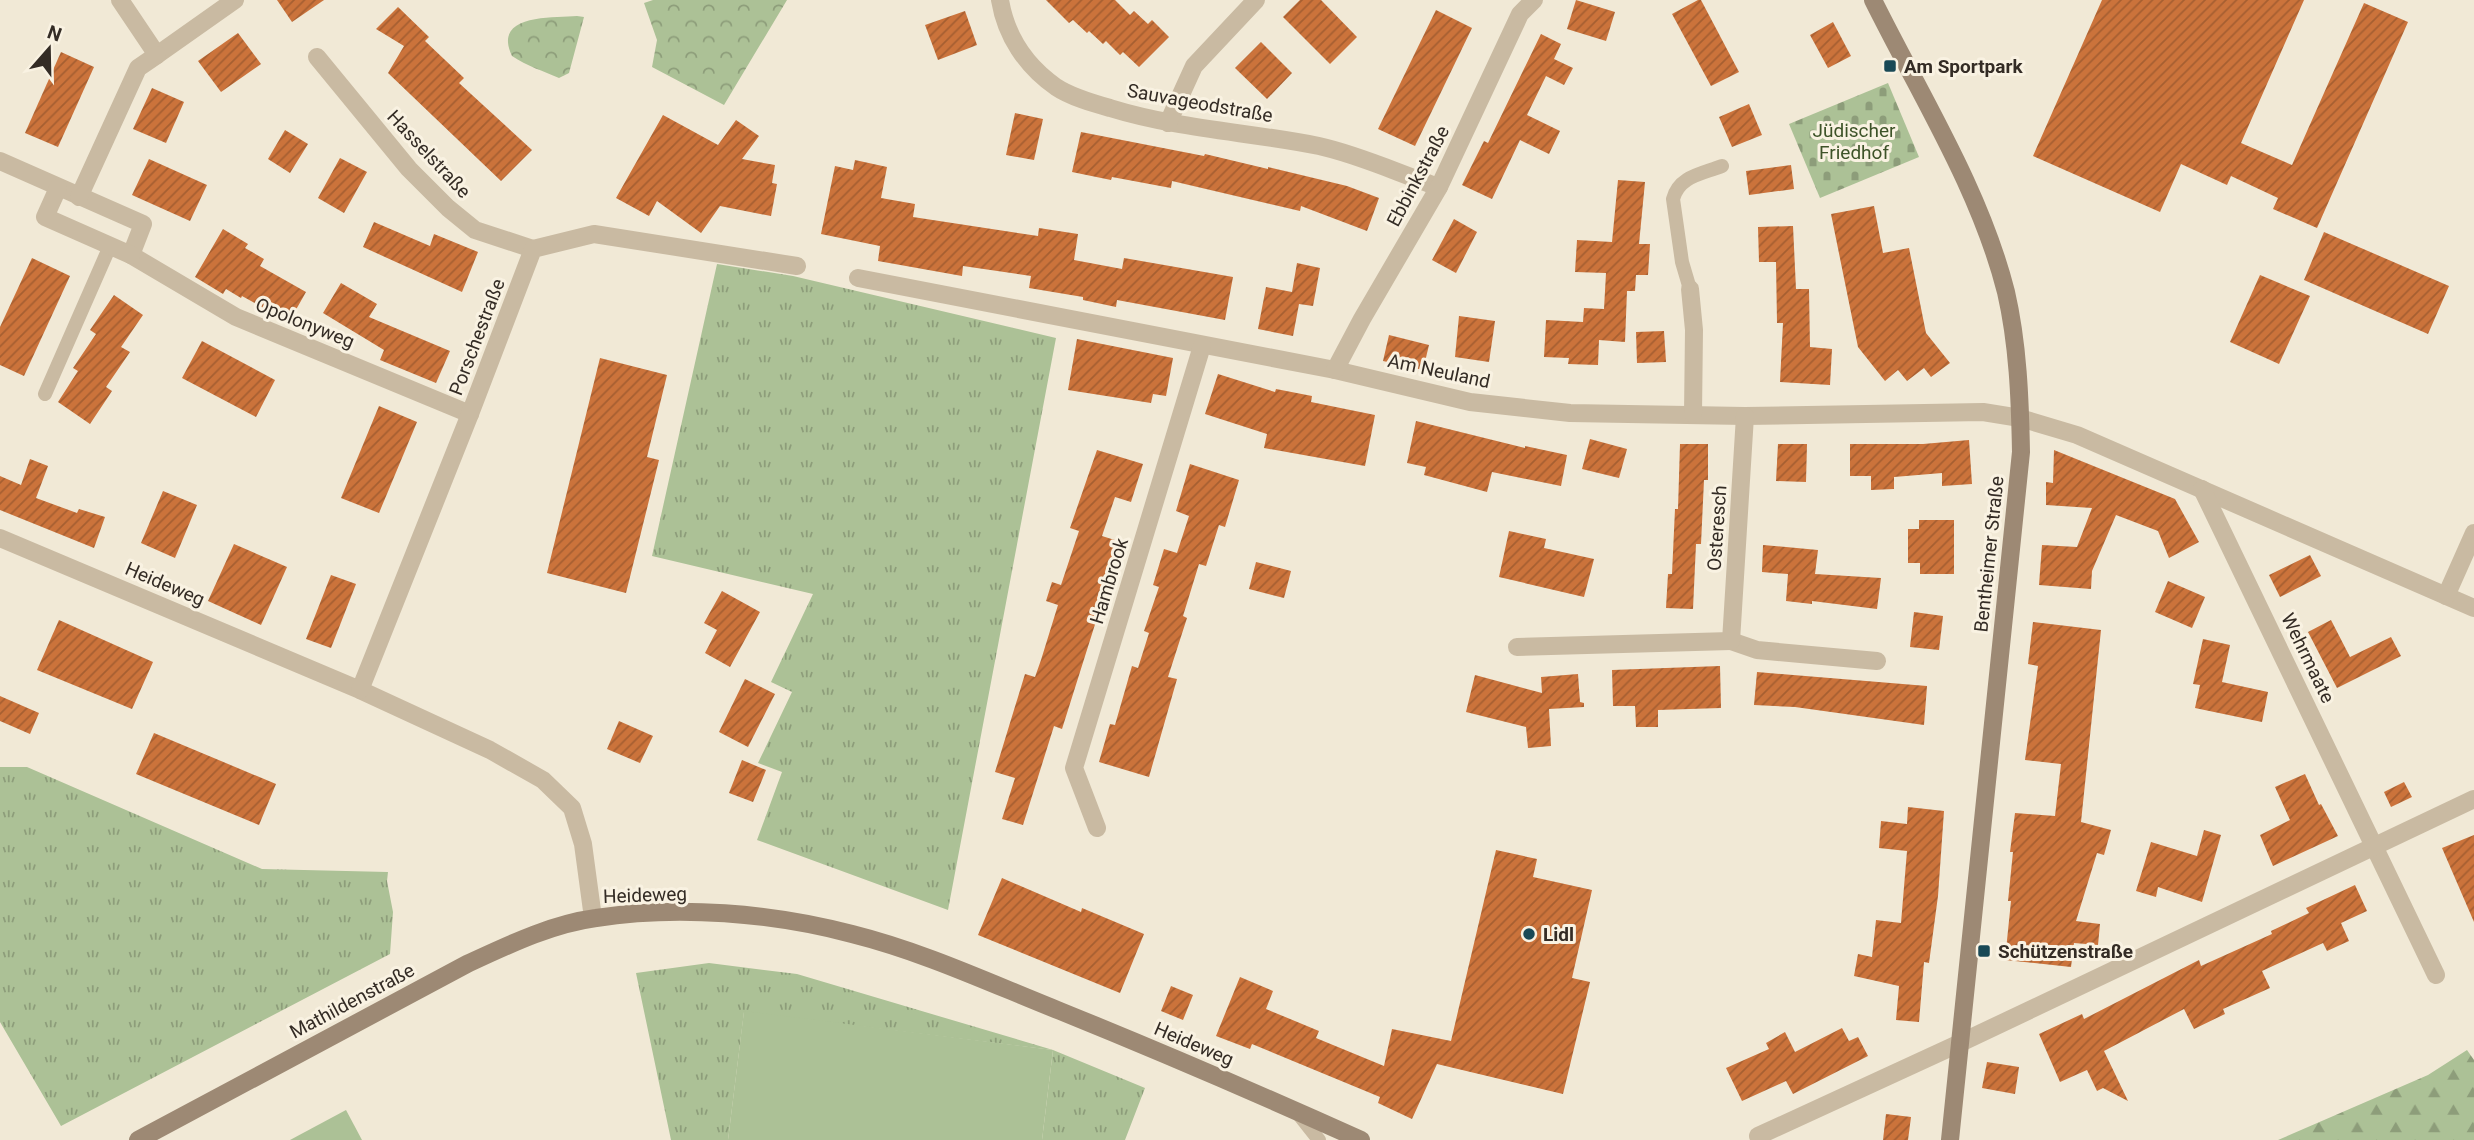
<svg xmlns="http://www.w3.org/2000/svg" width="2474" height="1140" viewBox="0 0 2474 1140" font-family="Roboto,sans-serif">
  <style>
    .grass { fill: url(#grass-tufts) }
    .forest { fill: url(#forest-firs) }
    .cemetery { fill: url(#cemetery-stones) }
    .park { fill: url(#park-crowns) }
    .pitch { fill: #acc196 }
    .building { fill: url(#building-hatch) }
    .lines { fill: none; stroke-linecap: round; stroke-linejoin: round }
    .lane { stroke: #c9baa2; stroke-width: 14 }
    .street { stroke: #c9baa2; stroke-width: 18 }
    .secondary { stroke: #9d8974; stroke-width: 18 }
    .poi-dot { fill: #194956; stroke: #f9f2e2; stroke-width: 2.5 }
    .labels { text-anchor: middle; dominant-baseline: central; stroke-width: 6; stroke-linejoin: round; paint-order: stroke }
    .poi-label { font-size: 19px; font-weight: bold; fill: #342c25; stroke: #f9f2e2; text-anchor: start }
    .street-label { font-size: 19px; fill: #342c25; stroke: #f9f2e2 }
    .park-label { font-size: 19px; fill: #3d5328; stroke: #f9f2e2 }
  </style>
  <defs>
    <pattern id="grass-tufts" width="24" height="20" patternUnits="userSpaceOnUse" patternTransform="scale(1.75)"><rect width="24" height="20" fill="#acc196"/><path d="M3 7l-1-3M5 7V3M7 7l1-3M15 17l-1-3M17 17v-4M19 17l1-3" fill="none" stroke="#8d9d7a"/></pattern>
    <pattern id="forest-firs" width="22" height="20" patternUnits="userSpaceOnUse" patternTransform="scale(1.75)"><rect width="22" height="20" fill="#acc196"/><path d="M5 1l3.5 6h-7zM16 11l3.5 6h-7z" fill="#8d9d7a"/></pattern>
    <pattern id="cemetery-stones" width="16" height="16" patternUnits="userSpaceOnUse" patternTransform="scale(1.75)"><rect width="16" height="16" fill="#acc196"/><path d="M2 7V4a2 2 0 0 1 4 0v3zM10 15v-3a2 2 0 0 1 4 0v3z" fill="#8d9d7a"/></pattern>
    <pattern id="park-crowns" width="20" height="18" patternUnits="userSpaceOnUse" patternTransform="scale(1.75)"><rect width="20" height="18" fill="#acc196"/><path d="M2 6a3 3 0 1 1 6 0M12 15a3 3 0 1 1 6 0" fill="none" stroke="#8d9d7a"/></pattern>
    <pattern id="building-hatch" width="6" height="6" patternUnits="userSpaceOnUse" patternTransform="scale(1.75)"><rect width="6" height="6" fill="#cb733b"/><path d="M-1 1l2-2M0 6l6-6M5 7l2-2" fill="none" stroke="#a65f31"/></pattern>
  </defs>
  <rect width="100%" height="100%" fill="#f1e9d6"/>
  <!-- grass -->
  <g class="grass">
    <path d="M717,264l76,12 263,62 -108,572 -191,-70 25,-68 -24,-9 34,-71 -21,-10 42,-88 -161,-38z"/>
    <path d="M0,767h27l235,102 126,3 -1,9 6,31 -3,42 -329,172 -61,-104z"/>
    <path d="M709,963l88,11 256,76 92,38 -20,52h-83l11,-90 -309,-38 -16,128h-57l-35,-167z"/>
  </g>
  <!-- forest -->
  <path class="forest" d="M2467,1050l7,10v80h-196l150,-65z"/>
  <!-- cemetery -->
  <path class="cemetery" d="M1888,83l31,74 -99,41 -31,-74z"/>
  <!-- park -->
  <g class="park">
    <path d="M653,0h134l-63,105 -72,-38 5,-27 -13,-37z"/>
    <path d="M577,16l7,1 -15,56 -10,5c-16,-7 -32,-12 -47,-22 -20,-42 39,-38 65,-40z"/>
  </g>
  <!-- pitch -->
  <g class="pitch">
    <path d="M744,1011l309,39 -11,90h-314z"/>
    <path d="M346,1110l16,30h-72z"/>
  </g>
  <!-- building -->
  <g class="building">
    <path d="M277,0h47l-32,22z"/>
    <path d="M1046,0h69l15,15 4,-4 14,13 4,-4 17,17 -30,30 -16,-15 -3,3 -14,-14 -3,3 -14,-13 -2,2 -14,-13 -4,3z"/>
    <path d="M1300,0h21l36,37 -27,27 -47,-47z"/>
    <path d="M1576,0l39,12 -9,29 -39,-12z"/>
    <path d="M1698,0h3l38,72 -28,14 -39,-72z"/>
    <path d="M2102,0h202l-63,143 51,22 72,-162 44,19 -91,206 -44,-19 5,-11 -47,-22 -4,9 -46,-21 -21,48 -127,-56z"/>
    <path d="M398,7l31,30 -4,4 39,37 -5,5 73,67 -31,31 -113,-108 16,-27 -28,-17z"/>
    <path d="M1436,10l36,18 -57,118 -37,-17z"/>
    <path d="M965,11l12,34 -39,15 -13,-35z"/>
    <path d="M1833,22l18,34 -23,12 -18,-33z"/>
    <path d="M238,33l23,31 -40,28 -23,-31z"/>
    <path d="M1541,34l20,10 -7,15 19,9 -9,17 -18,-9 -19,39 33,16 -11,23 -29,-14 -28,59 -30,-14 22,-44 4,2z"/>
    <path d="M1261,42l31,31 -25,26 -32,-31z"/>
    <path d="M61,52l33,15 -36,80 -33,-14z"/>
    <path d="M152,88l32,14 -18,41 -33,-14z"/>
    <path d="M1749,104l13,31 -30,12 -13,-30z"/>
    <path d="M1015,113l28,6 -9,41 -28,-5z"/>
    <path d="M663,115l55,30 18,-25 23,16 -17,23 33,6 -3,18 5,1 -6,32 -51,-10 -19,27 -44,-32 -8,15 -33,-18z"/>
    <path d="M285,130l23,14 -18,29 -22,-14z"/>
    <path d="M1081,132l123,24 1,-2 63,15v-2l79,19 32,12 -12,33 -66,-25 -1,5 -128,-30 -1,7 -59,-11 -1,3 -39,-8z"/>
    <path d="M340,158l27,14 -23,41 -26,-15z"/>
    <path d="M149,159l58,26 -17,36 -58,-26z"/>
    <path d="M855,160l32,7 -6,31 34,6 -2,13 125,19 1,-8 39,6 -4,26 48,9 2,-11 109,19 -8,43 -108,-20 -1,7 -33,-7v-3l-54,-9 2,-12 -68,-10 -1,10 -84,-15 2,-15 -59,-12 14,-68 18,4z"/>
    <path d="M1791,165l3,24 -45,6 -3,-24z"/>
    <path d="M1618,180l27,2 -6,62h11l-2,31h-12l-1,16h-8l-2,51 -26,-2 -1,25 -30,-1 1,-6 -25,-1 2,-37 37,2 1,-14 20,1 2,-36 -31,-1 2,-32 35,2z"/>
    <path d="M1874,206l9,47 26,-5 17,85 24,30 -19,14 -7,-9 -17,13 -9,-11 -13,11 -27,-34 -27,-133z"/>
    <path d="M1454,219l23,13 -21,41 -24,-13z"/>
    <path d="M374,222l56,24 4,-12 44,18 -16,40 -99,-45z"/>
    <path d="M1793,226l3,63h13l1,58 22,2 -2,36 -50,-3 3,-59h-6l-1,-61h-17l-1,-35z"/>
    <path d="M223,229l25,15 -3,4 19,11 -4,7 46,26 -17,30 -47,-26 -1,2 -15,-9 -3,5 -28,-17z"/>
    <path d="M2324,232l125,54 -21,48 -124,-54z"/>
    <path d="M32,258l38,18 -46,100 -24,-11v-38z"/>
    <path d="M1297,263l23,5 -7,38 -14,-2 -6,32 -35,-7 8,-42 26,5z"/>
    <path d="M2260,275l50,21 -31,68 -49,-22z"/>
    <path d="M341,283l36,21 -8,13 81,34 -14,32 -56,-23 4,-10 -61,-37z"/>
    <path d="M114,295l29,20 -22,32 9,5 -24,35 6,4 -22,33 -32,-22 20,-31 -5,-3 23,-34 -6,-4z"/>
    <path d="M1459,316l36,5 -6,41 -34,-5z"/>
    <path d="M1664,331l2,31 -29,1 -1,-31z"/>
    <path d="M1389,335l40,10 -6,25 -40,-9z"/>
    <path d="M1077,339l96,19 -7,38 -13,-2 -2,9 -83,-13z"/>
    <path d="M202,341l73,39 -19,37 -74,-39z"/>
    <path d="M600,358l67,17 -20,82 12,3 -33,133 -79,-20z"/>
    <path d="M1218,374l57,18 1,-3 36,7 -1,6 64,13 -10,51 -101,-18 3,-14 -62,-20z"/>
    <path d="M379,406l38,16 -38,91 -38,-15z"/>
    <path d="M1416,421l109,27v-2l42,9 -6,31 -69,-14 -5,20 -63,-17 2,-8 -19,-4z"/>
    <path d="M1590,439l37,10 -8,29 -37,-9z"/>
    <path d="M1969,440l3,44 -30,2v-13l-48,4v12l-23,1v-14h-21v-32h73z"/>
    <path d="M1680,444h28v36h-4l-3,64h-5l-3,65 -27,-1 2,-34h4l3,-65h3z"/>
    <path d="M1778,444h29l-1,38 -30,-1z"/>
    <path d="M1097,450l46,14 -12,38 -16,-5 -13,39 19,6 -59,187 -8,-3 -31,99 -21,-6 13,-41 -20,-6 30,-98 10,3 6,-17 17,-55 -12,-4 6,-19 9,3 18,-54 -9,-3z"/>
    <path d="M2054,450l121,49 24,43 -30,16 -11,-27 -42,-16 -24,56 -1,18 -52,-4 3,-40 35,2 15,-39 -46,-3v-23l7,1z"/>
    <path d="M30,459l18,7 -12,32 41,15 2,-4 26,8 -11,31 -94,-38v-34l21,9z"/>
    <path d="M1190,464l49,16 -14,47 -6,-2 -13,41 -7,-2 -16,52 4,2 -19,59 9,2 -28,98 -50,-15 11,-38 5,1 17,-59 6,2 11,-35 -5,-2 15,-44 -6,-2 11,-36 13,4 12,-37 -13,-5z"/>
    <path d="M163,491l34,14 -22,53 -34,-15z"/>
    <path d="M1919,520h35v54h-34v-11h-12v-34h11z"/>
    <path d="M1509,531l37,8 -2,9 50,11 -10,38 -85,-20z"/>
    <path d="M234,544l53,23 -26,58 -53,-24z"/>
    <path d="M1763,545l55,5 -3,24 66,4 -4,31 -65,-8v3l-26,-3 2,-27 -26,-2z"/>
    <path d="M2310,555l11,21 -41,21 -11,-22z"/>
    <path d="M1256,562l35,9 -7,27 -35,-9z"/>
    <path d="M331,575l25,9 -25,64 -25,-9z"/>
    <path d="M2168,581l37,16 -13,31 -37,-16z"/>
    <path d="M722,591l38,21 -30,55 -25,-14 12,-23 -13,-7z"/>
    <path d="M1914,612l29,4 -4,34 -29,-3z"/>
    <path d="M59,620l94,42 -21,47 -95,-39z"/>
    <path d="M2331,620l19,37 41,-20 10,19 -64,32 -29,-56z"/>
    <path d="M2033,622l68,8 -20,192 30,8 -7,25 -7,-2 -21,68 24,3 -2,21 -24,-2 -3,24 -66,-7 6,-59h-3l5,-49h-3l5,-39 40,3 6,-52 -36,-4 13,-94 -10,-2z"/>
    <path d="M2203,639l27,6 -8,37 46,10 -6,30 -67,-14 5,-23 -7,-1z"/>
    <path d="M1720,666l1,42 -63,2v17h-22l-1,-21h-22l-1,-36z"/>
    <path d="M1757,672l170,14 -3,39 -129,-18 -41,-2z"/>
    <path d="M1578,674l2,28 4,1v4l-35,2 2,37 -23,2 -2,-21 -60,-15 9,-37 67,18 -1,-16z"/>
    <path d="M745,679l30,15 -27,53 -29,-15z"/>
    <path d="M0,696l39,17 -9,21 -30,-13z"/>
    <path d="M619,721l34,15 -13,27 -33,-14z"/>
    <path d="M154,733l122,51 -17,41 -123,-51z"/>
    <path d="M742,760l24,10 -13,32 -24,-9z"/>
    <path d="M2305,774l14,31 2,-1 17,32 -65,30 -13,-31 30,-15 -15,-33z"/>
    <path d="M2404,782l8,15 -21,10 -7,-15z"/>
    <path d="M1908,807l36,4 -6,85 -9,67 -5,-1 -5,60 -23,-2 3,-34 -45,-10 4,-22 14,3 4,-37 25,3 6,-72 -28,-3 2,-27 26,3z"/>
    <path d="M2204,830l17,5 -19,67 -44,-15 -2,10 -20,-6 15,-49 46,14z"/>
    <path d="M2474,835v87l-32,-74z"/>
    <path d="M1496,850l41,9 -4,18 59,13 -20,88 18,4 -27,112 -126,-30 -25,55 -34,-16 2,-6 -128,-53 -2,5 -34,-13 24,-59 33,14 -7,18 53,22 -3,7 68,28 8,-37 59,12z"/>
    <path d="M1002,878l79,34 1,-4 62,26 -24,59 -142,-58z"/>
    <path d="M2355,885l12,26 -26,12 8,18 -22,10 -4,-8 -61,28 8,17 -47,21 2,5 -31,15 -10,-20 -80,42 24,50 -25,-13 -6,3 -10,-21 -27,12 -21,-48 43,-20 2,5 115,-59 2,6 71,-32 -1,-3 38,-18 -3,-5z"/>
    <path d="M1171,986l22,9 -10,25 -22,-9z"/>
    <path d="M1842,1028l7,13 9,-4 10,19 -75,38 -7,-13 -44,20 -16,-33 43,-19 -3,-6 19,-11 10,20z"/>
    <path d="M1987,1062l32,5 -4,27 -33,-6z"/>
    <path d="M1886,1114l25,3 -3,23h-25z"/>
  </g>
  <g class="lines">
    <!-- lane -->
    <g class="lane">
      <path d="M1690,289l-8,-27 -9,-63c6,-23 29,-25 49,-33"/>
      <path d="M45,394l65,-148"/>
      <path d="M1296,1111l23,29"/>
    </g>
    <!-- street -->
    <g class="street">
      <path d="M120,0l37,55 78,-55"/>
      <path d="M1000,0c6,36 26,66 56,87 15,10 36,16 54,21 68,21 139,24 209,38 41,9 81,28 120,41"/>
      <path d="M317,57l92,112 39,39 27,22 58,19"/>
      <path d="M1168,123l26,-57 62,-66"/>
      <path d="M0,161l143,63 -12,31 105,62 234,97"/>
      <path d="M58,188l-13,29 86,38"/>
      <path d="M79,197l59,-129 19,-13"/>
      <path d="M858,278l477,92 135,32 100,11 175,3 238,-4 37,6 57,17 397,173"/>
      <path d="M1690,289l4,41 -1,84"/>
      <path d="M1335,370l27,-51 77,-132 81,-173 14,-14"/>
      <path d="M2202,489l234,486"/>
      <path d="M0,538l360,152 130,60 53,30 29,28 11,36 10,74"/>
      <path d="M2446,596l28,-63"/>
      <path d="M1731,641l26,9 120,11"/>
      <path d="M1517,647l214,-6 14,-225"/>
      <path d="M360,690l110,-276 63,-165 61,-15 203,32"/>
      <path d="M1097,828l-23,-60 128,-422"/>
      <path d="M1758,1136l200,-92 516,-245"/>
    </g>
    <!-- secondary -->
    <g class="secondary">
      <path d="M1873,0c47,95 107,189 133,292 12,52 14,107 15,160l-71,688"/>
      <path d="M138,1140l329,-176c41,-19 84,-40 129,-46 82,-13 176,-5 256,16 72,18 140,50 208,77 101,41 201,84 301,129"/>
    </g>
  </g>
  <!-- markers -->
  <g class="poi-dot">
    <rect x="1883" y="59" width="14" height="14" rx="3.5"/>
    <circle cx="1529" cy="934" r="7"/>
    <rect x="1977" y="944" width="14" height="14" rx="3.5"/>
  </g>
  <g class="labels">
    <!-- poi labels -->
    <g class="poi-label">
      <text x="1904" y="66">Am Sportpark</text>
      <text x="1543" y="934">Lidl</text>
      <text x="1998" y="951">Schützenstraße</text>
    </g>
    <!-- street labels -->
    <g class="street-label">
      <text transform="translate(1200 103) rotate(10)">Sauvageodstraße</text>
      <text transform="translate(429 154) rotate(47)">Hasselstraße</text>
      <text transform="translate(1418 176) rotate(-62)">Ebbinkstraße</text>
      <text transform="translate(305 323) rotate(22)">Opolonyweg</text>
      <text transform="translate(477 337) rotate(-69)">Porschestraße</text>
      <text transform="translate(1439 371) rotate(12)">Am Neuland</text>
      <text transform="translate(1717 528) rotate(-86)">Osteresch</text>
      <text transform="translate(1989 554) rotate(-84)">Bentheimer Straße</text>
      <text transform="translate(1109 581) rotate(-73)">Hambrook</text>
      <text transform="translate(165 584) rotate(23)">Heideweg</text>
      <text transform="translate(2308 658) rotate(64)">Wehrmaate</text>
      <text transform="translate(645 895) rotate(-2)">Heideweg</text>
      <text transform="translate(352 1001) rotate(-28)">Mathildenstraße</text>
      <text transform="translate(1194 1044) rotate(23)">Heideweg</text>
    </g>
    <!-- park labels -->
    <g class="park-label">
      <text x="1854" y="130">Jüdischer<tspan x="1854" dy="22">Friedhof</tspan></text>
    </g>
  </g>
  <!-- north arrow -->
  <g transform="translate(49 49) rotate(20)" stroke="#f9f2e2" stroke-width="5" paint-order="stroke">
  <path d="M0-5L12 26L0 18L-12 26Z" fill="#342c25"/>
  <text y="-10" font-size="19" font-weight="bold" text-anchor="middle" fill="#342c25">N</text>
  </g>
</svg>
